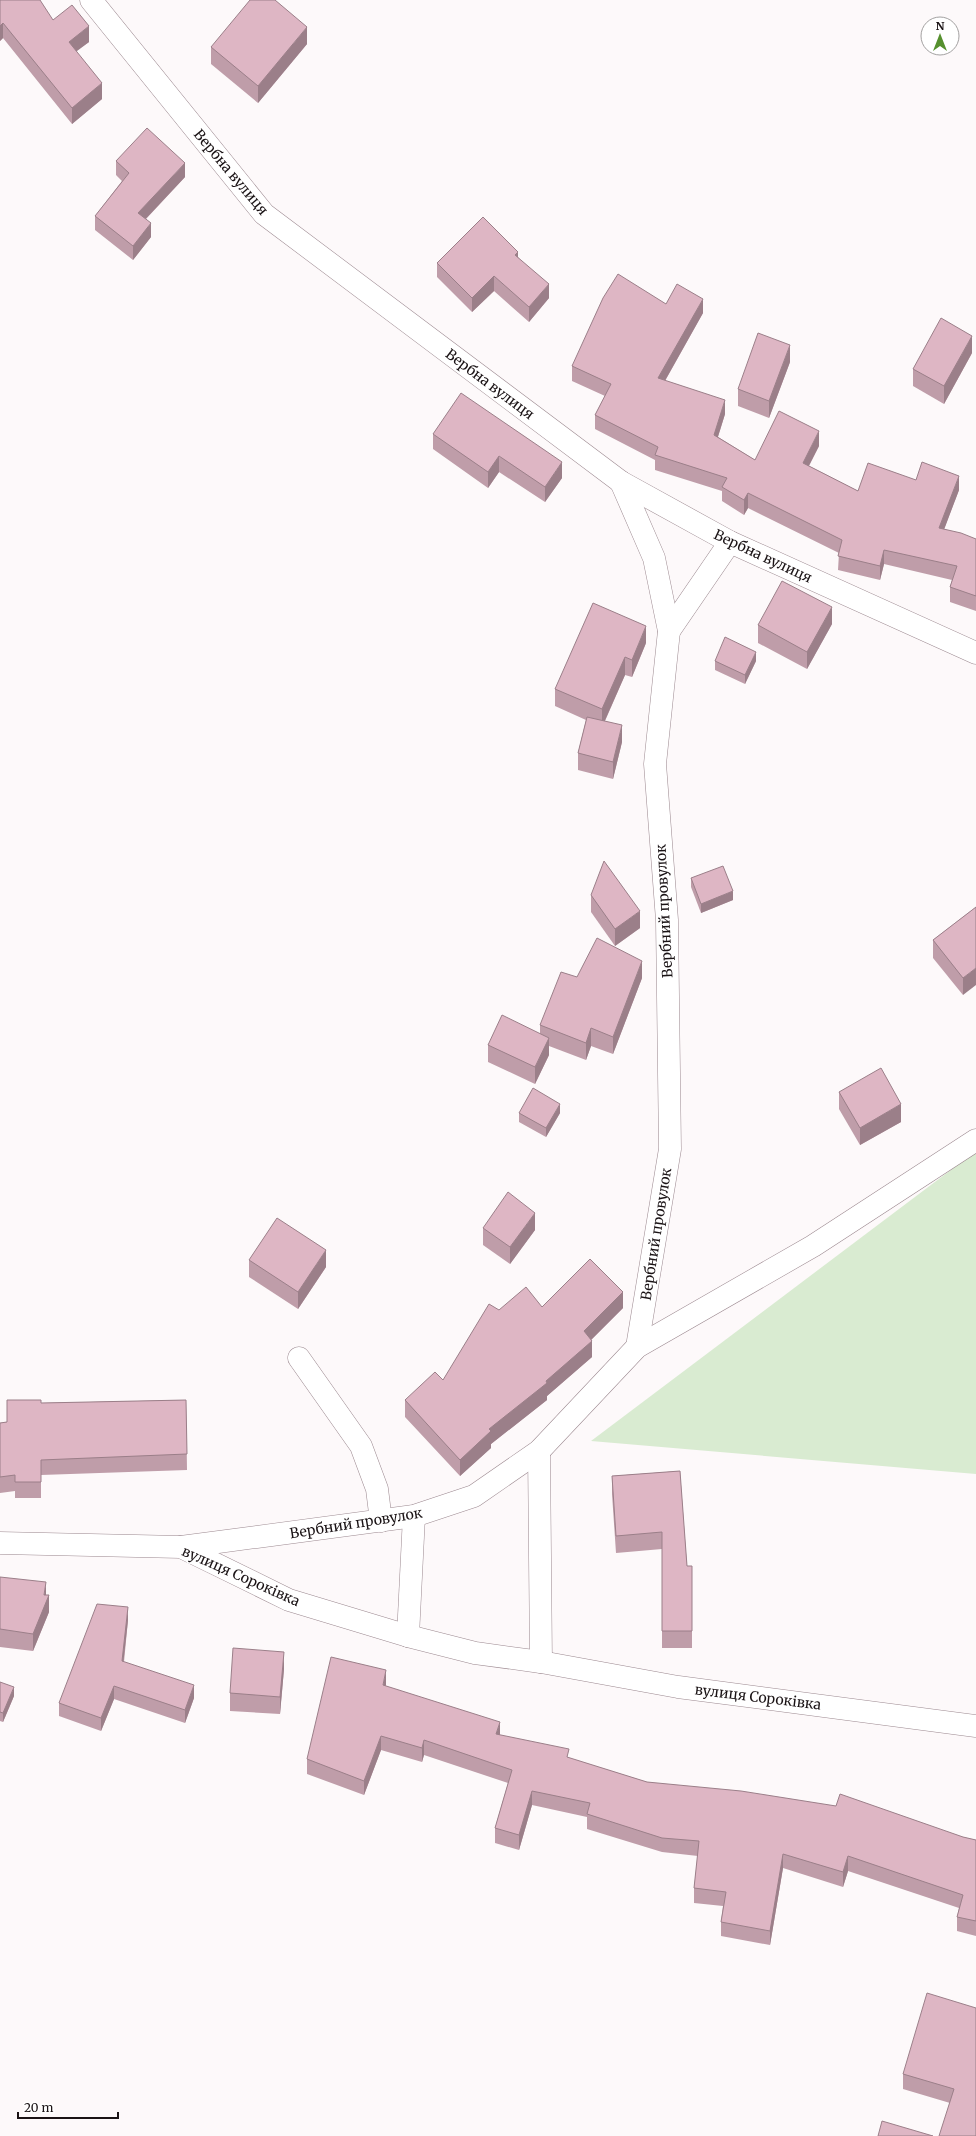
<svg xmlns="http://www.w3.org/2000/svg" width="976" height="2136" viewBox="0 0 976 2136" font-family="Merriweather,serif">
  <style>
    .green { fill: #d9ebd1 }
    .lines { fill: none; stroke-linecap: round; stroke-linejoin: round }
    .street-casing { stroke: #9c8990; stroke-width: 23 }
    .street { stroke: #fff; stroke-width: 22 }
    .wall { fill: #bf9da9 }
    .shaded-wall { fill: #9b7f89 }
    .building { fill: #deb6c4; stroke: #9b7f89 }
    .labels { text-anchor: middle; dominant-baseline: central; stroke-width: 3; stroke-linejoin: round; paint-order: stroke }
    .street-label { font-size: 14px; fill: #1a1315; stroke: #fff }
  </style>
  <rect width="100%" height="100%" fill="#fdf9fa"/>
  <!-- green -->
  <path class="green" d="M976,1151v323l-385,-33z"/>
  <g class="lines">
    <!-- street casing -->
    <g class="street-casing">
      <g id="street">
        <path d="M91,0l173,214 357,268 109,60 246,111"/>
        <path d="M621,482l33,76 15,73 -14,133 12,156 3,229 -33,198"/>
        <path d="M669,631l61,-89"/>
        <path d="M299,1358l62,88 16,43 4,32"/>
        <path d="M539,1451l2,211"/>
        <path d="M0,1543l181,4 108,53 119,36 67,17 66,9 137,25 298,39"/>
        <path d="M181,1547l233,-31 60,-20 65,-45 98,-104 176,-101 163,-106"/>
        <path d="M408,1636l6,-120"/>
      </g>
    </g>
    <!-- street -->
    <use href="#street" class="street"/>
  </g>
  <!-- wall -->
  <g class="wall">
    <path d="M0,0l53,20 36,22 -13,9 26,48 -30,25 -69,-86 -3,3z"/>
    <path d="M307,44l-49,59 -47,-39v-17z"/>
    <path d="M116,161l69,16 -39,42 5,18 -18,23 -38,-30v-14l27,-35 -6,-6z"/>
    <path d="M518,257l31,41 -20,24 -35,-31 -22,21 -35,-35v-14z"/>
    <path d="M666,304l37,9 -38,68 60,33 -7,23 37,23 64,-14 -10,20 49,25 58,-11 43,10 -15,39 32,10v72l-26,-9v-15l2,-7 -68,-16 -4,16 -42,-10 1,-17 -91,-45 -4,7 -22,-14v-10l-67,-21v-10l-60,-31v-14l10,-19 -33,-15v-15z"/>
    <path d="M972,353l-28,51 -31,-18v-17z"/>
    <path d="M790,362l-21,56 -31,-12v-17z"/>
    <path d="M433,434l129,44 -17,24 -46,-30 -11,16 -55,-39z"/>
    <path d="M832,624l-25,45 -49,-26v-18z"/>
    <path d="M646,643l-14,34 -7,-2 -20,46 17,21 -9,37 -35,-9v-17l8,-33 -31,-14v-17z"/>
    <path d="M715,661h41l-11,23 -30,-14z"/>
    <path d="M691,878l42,22 -32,13 -10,-26z"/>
    <path d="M591,895l49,33 -25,18 -24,-34z"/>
    <path d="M976,907l-13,88 -30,-37v-18z"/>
    <path d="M577,977l65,1 -29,76 -22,-8 -5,14 -37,-14v9l-14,29 -47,-22v-17l52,-11v-9z"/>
    <path d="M839,1092l62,30 -41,23 -21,-36z"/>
    <path d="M519,1113h41l-14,24 -27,-15z"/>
    <path d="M483,1228l52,2 -25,34 -27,-19z"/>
    <path d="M249,1260l77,7 -28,42 -49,-32z"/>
    <path d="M542,1307l81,1 -32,32 1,17 -45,39v4l-56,44v4l-31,28 -55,-59v-17l38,-20 56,-70z"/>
    <path d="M186,1400l1,70 -146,5v23h-26v-7l-15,2v-70l7,-1 34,-19z"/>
    <path d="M680,1471l7,95h5v82h-30v-99l-46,4 -4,-59v-18z"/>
    <path d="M0,1577l46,18 3,17 -16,39 -33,-4z"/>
    <path d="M128,1620l-4,42 70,36 -9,25 -71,-24 -13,32 -42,-15v-13z"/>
    <path d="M284,1669l-4,45 -50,-3v-18z"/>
    <path d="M0,1682l14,14 -11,26 -3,-1z"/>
    <path d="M386,1686l114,49 69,23 78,24 316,55 13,3v96l-19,-5v-14l2,-9 -111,-37 -5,16 -60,-19 -13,77 -49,-9v-14l2,-16 -29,-3v-15l4,-32 -36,-4 -75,-23v-12l-55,-12 -13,45 -24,-7v-15l13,-45 -84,-28 -2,7 -41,-12 -17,45 -57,-21v-15z"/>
    <path d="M976,2008v128l-26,-33 -47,-14v-15z"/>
  </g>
  <!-- shaded-wall -->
  <g class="shaded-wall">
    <path d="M3,23v15l-3,3v-15z"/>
    <path d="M89,26v16l-20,15v-15z"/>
    <path d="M307,27v17l-49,59v-17z"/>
    <path d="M102,83v16l-30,25v-16z"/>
    <path d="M185,163v14l-47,50v-14z"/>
    <path d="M151,223v14l-18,23v-14z"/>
    <path d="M518,252v14l-3,-11z"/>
    <path d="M494,276v15l-22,21v-14z"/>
    <path d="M549,284v14l-20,24v-15z"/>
    <path d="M703,299v14l-45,80v-15z"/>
    <path d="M972,336v17l-28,51v-18z"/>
    <path d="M790,345v17l-21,56v-17z"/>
    <path d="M725,400v14l-11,35v-14z"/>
    <path d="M819,431v15l-16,31v-14z"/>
    <path d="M499,456v16l-11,16v-16z"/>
    <path d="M562,462v16l-17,24v-15z"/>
    <path d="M959,476v14l-20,53v-15z"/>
    <path d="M748,493v15l-4,7v-15z"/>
    <path d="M884,550v14l-4,16v-14z"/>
    <path d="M832,607v17l-25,45v-17z"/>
    <path d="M646,626v17l-14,34v-17z"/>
    <path d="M756,652v9l-11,23v-9z"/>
    <path d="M625,657v18l-23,52v-18z"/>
    <path d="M622,725v17l-9,37v-17z"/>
    <path d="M733,891v9l-32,13v-9z"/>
    <path d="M640,911v17l-25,18v-17z"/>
    <path d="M642,961v17l-29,76v-17z"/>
    <path d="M976,968v17l-13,10v-17z"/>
    <path d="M591,1028v18l-5,14v-17z"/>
    <path d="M549,1038v17l-14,29v-17z"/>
    <path d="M560,1104v9l-14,24v-9z"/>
    <path d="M901,1104v18l-41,23v-17z"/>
    <path d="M535,1213v17l-25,34v-17z"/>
    <path d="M326,1250v17l-28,42v-17z"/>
    <path d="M623,1292v16l-39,39v-16z"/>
    <path d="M592,1341v16l-45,39v4l-56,44v4l-31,28v-16l29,-31z"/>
    <path d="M46,1582v18l3,-5v17l-16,39v-17l11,-39z"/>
    <path d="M128,1607v13l-6,54v-13z"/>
    <path d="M284,1652v17l-4,45v-17z"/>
    <path d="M386,1670v15l-3,14v-14z"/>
    <path d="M194,1685v13l-9,25v-13z"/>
    <path d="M114,1686v13l-13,32v-13z"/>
    <path d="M14,1687v9l-11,26v-9z"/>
    <path d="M500,1722v14l-4,-2z"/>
    <path d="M381,1736v14l-17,45v-14z"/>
    <path d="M424,1740v15l-2,7v-14z"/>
    <path d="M532,1791v14l-13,45v-15z"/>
    <path d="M783,1854v14l-13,77v-14z"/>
    <path d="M848,1856v15l-5,16v-15z"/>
  </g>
  <!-- building -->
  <g class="building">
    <path d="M0,0h40l13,20 19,-15 17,21 -20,16 33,41 -30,25 -69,-85 -3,3z"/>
    <path d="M250,0h25l32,27 -49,59 -47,-39z"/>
    <path d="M147,128l38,35 -47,50 13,10 -18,23 -38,-30 34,-43 -13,-12z"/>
    <path d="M483,217l35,35 -3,3 34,29 -20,23 -35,-31 -22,22 -35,-35z"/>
    <path d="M618,274l48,30 11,-20 26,15 -45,79 67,22 -11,35 41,25 24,-49 40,20 -16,32 55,28 10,-28 48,17 6,-18 37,14 -20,52 22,5 15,6v57l-26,-9 7,-21 -73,-16 -4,16 -42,-10 4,-16 -94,-47 -4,7 -22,-13 5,-9 -72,-23 3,-8 -63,-32 16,-31 -39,-18 31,-68z"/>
    <path d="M941,318l31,18 -28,50 -31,-17z"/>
    <path d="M758,333l32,12 -21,56 -31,-12z"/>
    <path d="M461,393l101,69 -17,25 -46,-31 -11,16 -55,-38z"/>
    <path d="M782,581l50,26 -25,45 -49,-27z"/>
    <path d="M593,603l53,23 -14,34 -7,-3 -23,52 -47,-20z"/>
    <path d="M725,637l31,15 -11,23 -30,-14z"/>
    <path d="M587,717l35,8 -9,37 -35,-9z"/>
    <path d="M604,861l36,50 -25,18 -24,-34z"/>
    <path d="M723,866l10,25 -32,13 -10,-26z"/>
    <path d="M976,907v61l-13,10 -30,-38z"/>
    <path d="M597,938l45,23 -29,76 -22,-9 -5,15 -46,-18 21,-53 16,5z"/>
    <path d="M502,1015l47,23 -14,29 -47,-22z"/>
    <path d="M881,1068l20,36 -41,24 -21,-36z"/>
    <path d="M533,1088l27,16 -14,24 -27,-15z"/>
    <path d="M508,1192l27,21 -25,34 -27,-19z"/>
    <path d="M277,1218l49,32 -28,42 -49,-32z"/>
    <path d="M590,1259l33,33 -39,39 8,10 -46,40 1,2 -58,46 2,2 -31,29 -55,-60 30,-28 8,8 46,-76 10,6 27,-23 16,20z"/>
    <path d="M7,1400h34v3l145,-3 1,54 -146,6v22h-26v-7l-15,2v-54l7,-1z"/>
    <path d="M680,1471l7,95h5v65h-30v-99l-46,4 -4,-60z"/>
    <path d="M0,1577l46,5 -2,13h5l-16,39 -33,-5z"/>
    <path d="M97,1604l31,3 -6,54 72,24 -9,25 -71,-24 -13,32 -42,-15z"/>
    <path d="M233,1648l51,4 -4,45 -50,-4z"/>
    <path d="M331,1657l55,13 -3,15 117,37 -4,12 73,15 -2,8 80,25 94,9 95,15 4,-12 123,43 13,3v81l-19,-4 6,-22 -115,-39 -5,16 -60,-18 -13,77 -49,-9 5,-30 -32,-4 5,-47 -37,-3 -75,-24 3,-11 -58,-12 -13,44 -24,-7 17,-58 -88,-30 -2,8 -41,-12 -17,45 -57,-22z"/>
    <path d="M0,1682l14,5 -11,26 -3,-1z"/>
    <path d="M927,1993l49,15v128h-37l15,-47 -51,-15z"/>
    <path d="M882,2121l51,15h-55z"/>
  </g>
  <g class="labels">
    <!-- street labels -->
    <g class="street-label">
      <text transform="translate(231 172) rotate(50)">Вербна вулиця</text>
      <text transform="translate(490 384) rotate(37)">Вербна вулиця</text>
      <text transform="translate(763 556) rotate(25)">Вербна вулиця</text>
      <text transform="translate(664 911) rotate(-93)">Вербний провулок</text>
      <text transform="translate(656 1234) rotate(-81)">Вербний провулок</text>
      <text transform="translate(356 1523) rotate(-9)">Вербний провулок</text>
      <text transform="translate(241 1576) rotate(24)">вулиця Сороківка</text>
      <text transform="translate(758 1697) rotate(7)">вулиця Сороківка</text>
    </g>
  </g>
  <!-- north arrow -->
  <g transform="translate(940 36)"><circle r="19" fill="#ffffff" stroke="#a3a1a1"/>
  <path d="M0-3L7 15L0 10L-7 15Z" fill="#55902e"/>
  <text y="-6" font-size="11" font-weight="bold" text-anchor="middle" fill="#1a1315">N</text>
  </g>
  <!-- scale -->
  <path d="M18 2112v6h100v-6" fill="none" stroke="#1a1315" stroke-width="2"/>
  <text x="24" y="2112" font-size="12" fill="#1a1315" stroke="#ffffff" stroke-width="3" paint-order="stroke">20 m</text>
</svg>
